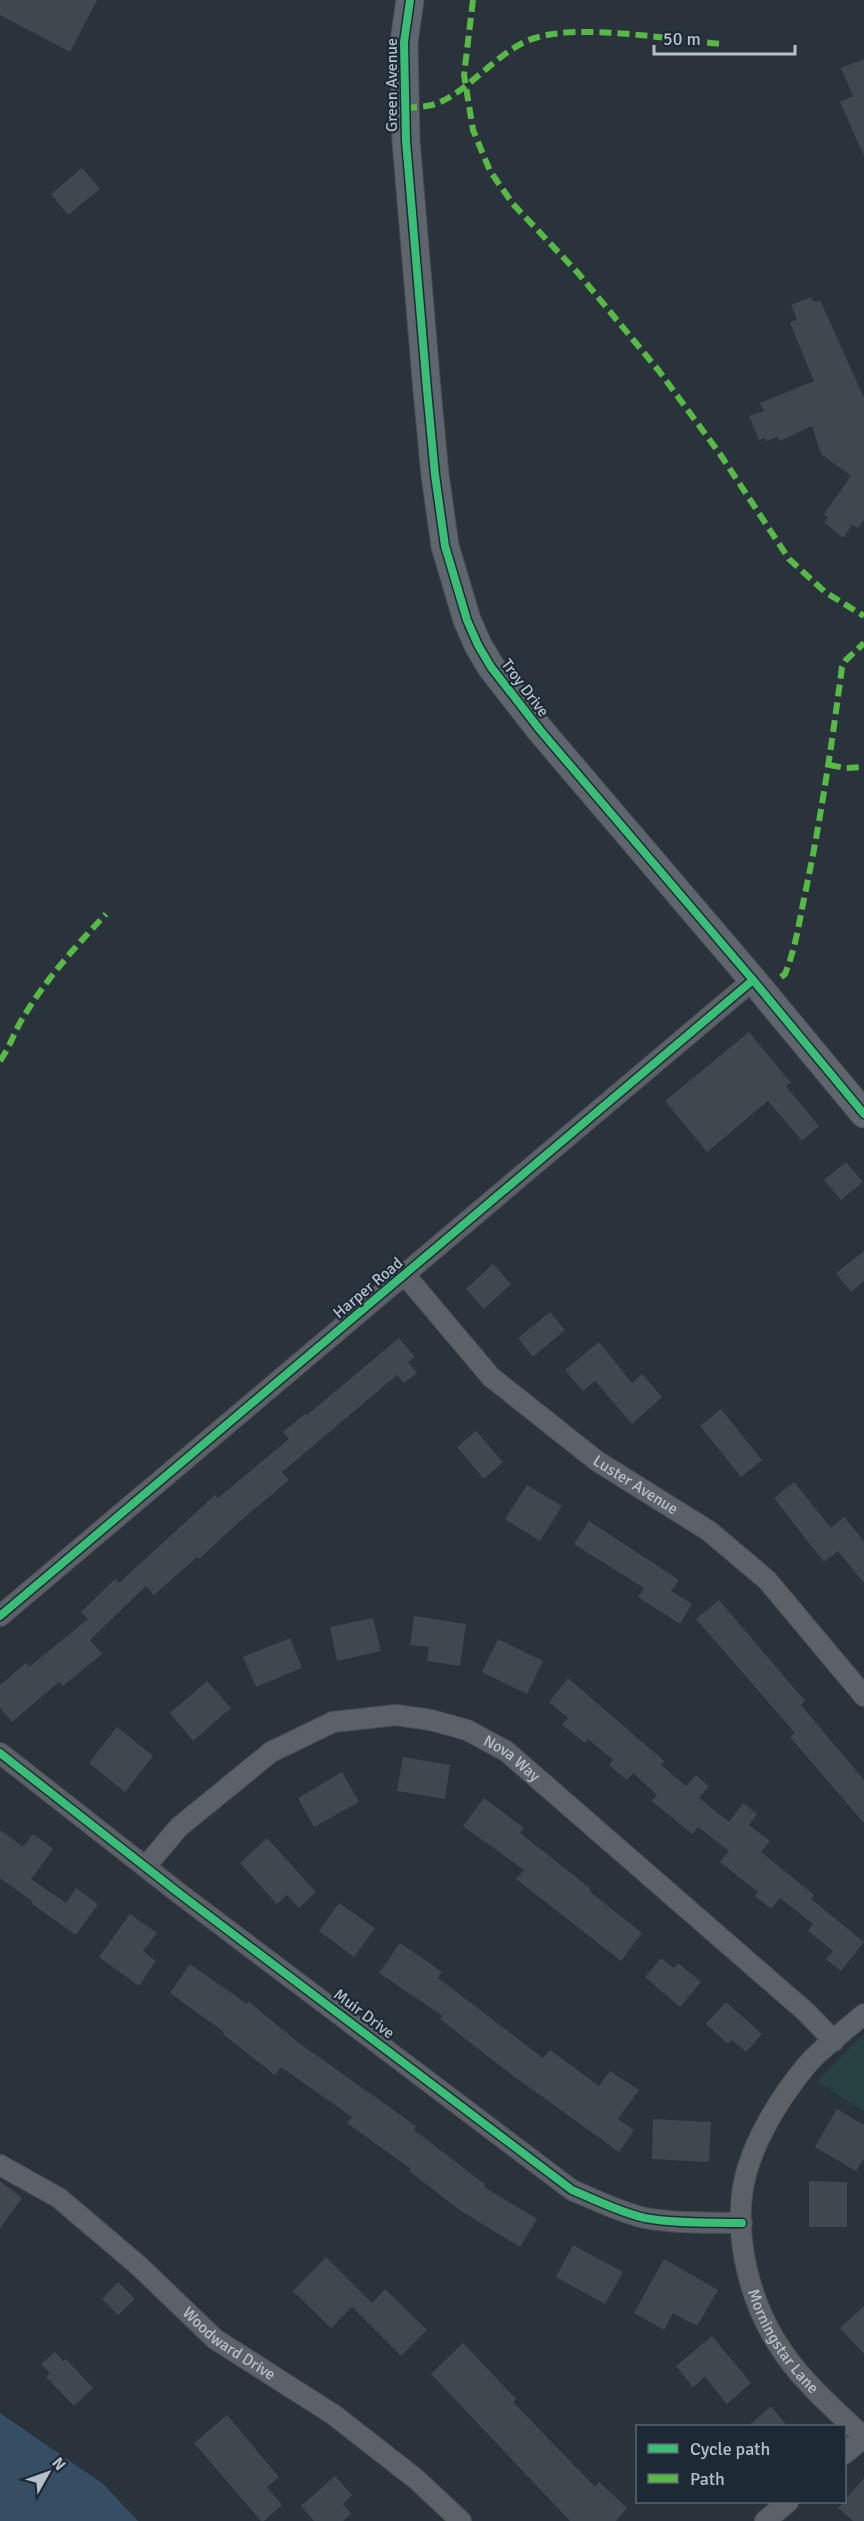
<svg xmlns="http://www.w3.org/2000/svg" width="864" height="2521" viewBox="0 0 864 2521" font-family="Signika,sans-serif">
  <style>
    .green { fill: #274041 }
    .water { fill: #364e64 }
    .building { fill: #40474e }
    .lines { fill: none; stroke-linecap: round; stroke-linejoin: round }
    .street-casing { stroke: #494f55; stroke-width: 22 }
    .secondary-casing { stroke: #494f55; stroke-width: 29 }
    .street { stroke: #5b6167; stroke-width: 20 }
    .secondary { stroke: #5f656c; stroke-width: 27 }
    .quiet { stroke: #58b947; stroke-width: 6; stroke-dasharray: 12 6; stroke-linecap: butt }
    .cycleway-casing { stroke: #1d2a36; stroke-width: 11 }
    .cycleway { stroke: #3abd76; stroke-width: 8 }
    .labels { text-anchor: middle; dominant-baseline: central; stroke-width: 4.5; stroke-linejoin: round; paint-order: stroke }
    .street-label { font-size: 16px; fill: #b5c0cb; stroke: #1d2a36 }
  </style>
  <rect width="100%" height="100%" fill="#2a333b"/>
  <!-- green -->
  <path class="green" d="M864,2034v78l-47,-31z"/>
  <!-- water -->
  <path class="water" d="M0,2413l103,71 35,37h-138z"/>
  <!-- building -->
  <g class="building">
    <path d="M0,0h97l-27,52 -70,-37z"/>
    <path d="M864,59v97l-24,-54 13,-6 -12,-28z"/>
    <path d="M82,168l18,21 -32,26 -17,-21z"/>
    <path d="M811,297l3,5 6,-2 44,98v122l-6,8 -6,-3 -9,13 -19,-16 4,-5 -4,-3 27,-38 -30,-22 -9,-28 -32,15 -3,-4 -11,4 -2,-3 -5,2 -10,-24 15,-5 -4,-8 54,-22 -24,-58 7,-4 -6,-14z"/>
    <path d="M749,1032l42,51 -5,3 33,40 -17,15 -34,-40 -61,51 -42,-51z"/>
    <path d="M846,1162l17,20 -22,18 -17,-20z"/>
    <path d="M864,1251v30l-13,11 -15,-19z"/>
    <path d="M493,1264l18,20 -27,25 -18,-20z"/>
    <path d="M550,1312l15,18 -32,27 -15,-19z"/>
    <path d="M399,1338l16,19 -7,5 9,11 -13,10 -7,-8 -115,97 7,8 -50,42 -40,37 -2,-2 -43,38 -8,-9 -56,54 12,14 -39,32 -4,-4 -47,40 -12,-14v-23l26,-22 3,4 59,-48 -7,-7 34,-33 4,4 96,-88 3,3 71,-59 -6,-7 22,-18 2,1z"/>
    <path d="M599,1342l33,41 10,-9 20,23 -30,27 -37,-43 -12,10 -18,-21z"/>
    <path d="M721,1409l41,51 -21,17 -41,-51z"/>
    <path d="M476,1431l27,31 -19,17 -27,-32z"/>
    <path d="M794,1482l37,46 13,-11 20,24v42l-26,-32 -14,11 -50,-64z"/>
    <path d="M527,1485l35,21 -22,35 -35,-22z"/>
    <path d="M589,1521l90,59 -8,11 21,13 -12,20 -42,-27 6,-9 -70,-44z"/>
    <path d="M719,1600l86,101 -4,4 63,75v43l-74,-86 5,-4 -99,-114z"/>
    <path d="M414,1616l52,8 -6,42 -33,-5 2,-14 -19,-2z"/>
    <path d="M373,1618l8,33 -44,10 -7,-34z"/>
    <path d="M290,1638l12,30 -46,19 -13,-30z"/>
    <path d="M498,1639l45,22 -16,33 -45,-22z"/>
    <path d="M568,1678l96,83 -3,4 25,21 10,-11 13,11 -10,12 30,24 14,-19 14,11 -8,11 21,16 -9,11 53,43 -3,4 53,43 -23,29 -15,-12 7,-8 -25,-20 5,-7 -33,-26 -9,11 -16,-13 3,-4 -38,-30 9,-11 -31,-24 -6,7 -40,-33 5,-6 -24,-22 -6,7 -18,-15 4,-5 -25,-21 -3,4 -23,-18 6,-7 -19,-16z"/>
    <path d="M207,1681l24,27 -38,33 -23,-28z"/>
    <path d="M117,1727l36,29 -28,36 -36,-29z"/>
    <path d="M403,1757l47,8 -5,34 -48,-8z"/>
    <path d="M342,1772l17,30 -45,25 -16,-29z"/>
    <path d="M484,1798l40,30 -4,5 71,56 -2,2 53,42 -21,28 -105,-82 8,-9 -61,-44z"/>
    <path d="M0,1830l23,17 10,-13 20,15 -22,30 35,24 10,-15 22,16 -22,31 -44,-31 1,-2 -33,-24z"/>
    <path d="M267,1838l49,54 -17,16 -12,-13 -10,9 -37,-41z"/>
    <path d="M339,1903l36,25 -21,29 -35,-26z"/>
    <path d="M130,1914l27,19 -14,18 13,10 -17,25 -40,-29z"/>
    <path d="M400,1943l42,29 -4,6 105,80 7,-8 49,36 11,-15 29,19 -21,29 16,11 -15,22 -115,-83 -64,-50 3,-3 -64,-43z"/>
    <path d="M661,1958l13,10 4,-5 23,19 -21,25 -35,-30z"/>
    <path d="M190,1964l57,40 1,-3 51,42 117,83 -2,4 72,55 -2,2 53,32 -17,28 -59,-36 -52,-40 2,-2 -64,-46 5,-6 -71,-50 -6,8 -52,-41 1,-2 -54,-39z"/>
    <path d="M726,2002l36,32 -16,18 -14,-12 -4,4 -22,-20z"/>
    <path d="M837,2109l27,16v34l-8,12 -41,-24z"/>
    <path d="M653,2119l58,3 -2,40 -57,-3z"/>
    <path d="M0,2181l22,17 -22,30z"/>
    <path d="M809,2181l38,1v45h-38z"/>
    <path d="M573,2245l50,27 -18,32 -49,-27z"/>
    <path d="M326,2257l46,46 13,-14 42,41 -26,26 -49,-49 -21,21 -38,-37z"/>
    <path d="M664,2259l54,31 -21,36 -24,-13 -9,17 -30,-17z"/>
    <path d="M118,2282l17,17 -17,16 -16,-16z"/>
    <path d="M864,2306v48l-24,-26z"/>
    <path d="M712,2336l39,47 -24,21 -22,-27 -12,10 -17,-21z"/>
    <path d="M463,2343l53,56 -3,3 82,85 4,-5 28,26 -11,13h-46l-139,-147z"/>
    <path d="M55,2352l8,9 3,-2 27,29 -19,18 -28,-29 4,-4 -9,-9z"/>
    <path d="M771,2406l17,21h-41z"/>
    <path d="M227,2415l52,62 -12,10 15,18 -18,16h-3l-67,-78z"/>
    <path d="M335,2476l17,19 -9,9 8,10 -8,7h-29l-13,-15z"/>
    <path d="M864,2478v43h-11l-15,-13z"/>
  </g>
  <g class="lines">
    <!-- street casing -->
    <g class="street-casing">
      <g id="street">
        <path id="s1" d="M405,1275l86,102 106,84 112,70 58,49 97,116"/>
        <path d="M0,1616l753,-636"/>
        <path d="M0,1753l180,141 392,296c24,10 47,22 73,28 32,6 66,4 97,5"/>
        <path id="s2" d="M146,1866l33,-39 92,-75 62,-30 63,-7 35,5 36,10 39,21 300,261 28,29"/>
        <path id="s3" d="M864,2014c-19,17 -42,33 -58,52 -28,34 -59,84 -64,129 -6,49 9,107 35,148 23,37 56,65 87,94"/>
        <path id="s4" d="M0,2165l59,33 80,68 76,73 119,76 82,64 45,42"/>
        <path d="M844,2454l20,-16"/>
        <path d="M765,2521l23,-19"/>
      </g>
    </g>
    <!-- secondary casing -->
    <g class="secondary-casing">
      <path id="secondary" d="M410,0l-6,42 2,99 21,249 8,85 10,71 22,74 11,25 13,22 49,63 213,250 111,134"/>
    </g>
    <!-- street -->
    <use href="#street" class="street"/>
    <!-- secondary -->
    <use href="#secondary" class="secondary"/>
    <!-- quiet -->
    <g class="quiet">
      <path d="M473,0l-9,75 9,55 17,41 23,33 65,69 81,98 61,83 69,105 36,33 39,24"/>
      <path d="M405,108c9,-1 19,-1 27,-3 34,-9 66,-56 103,-67 47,-15 136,2 187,6"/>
      <path d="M829,765l17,3 18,-1"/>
      <path d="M781,977l4,-3c11,-27 14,-52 20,-80 16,-75 27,-151 37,-227l4,-7 18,-17"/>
      <path d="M0,1061c10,-14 15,-31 24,-45 23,-38 52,-70 82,-102"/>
    </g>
    <!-- cycleway casing -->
    <g class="cycleway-casing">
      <g id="cycleway">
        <path d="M410,0l-6,42 2,99 21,249 8,85 10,71 22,74 11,25 13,22 49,63 213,250 111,134"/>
        <path d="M0,1616l753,-636"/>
        <path d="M0,1753l180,141 392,296c24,10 47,22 73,28 32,6 66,4 97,5"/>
      </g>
    </g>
    <!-- cycleway -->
    <use href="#cycleway" class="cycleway"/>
  </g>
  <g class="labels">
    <!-- street labels -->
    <g class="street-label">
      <text transform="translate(392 85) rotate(-90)">Green Avenue</text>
      <text transform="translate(525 688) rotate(53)">Troy Drive</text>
      <text transform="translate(368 1288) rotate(-40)">Harper Road</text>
      <text stroke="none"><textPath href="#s1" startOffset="314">Luster Avenue</textPath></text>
      <text stroke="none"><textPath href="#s2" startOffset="428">Nova Way</textPath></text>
      <text transform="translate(364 2014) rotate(37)">Muir Drive</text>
      <text stroke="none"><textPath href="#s3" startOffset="380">Morningstar Lane</textPath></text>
      <text stroke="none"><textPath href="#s4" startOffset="292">Woodward Drive</textPath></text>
    </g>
  </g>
  <!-- legend -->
  <rect x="636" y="2425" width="210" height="78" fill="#1d2a36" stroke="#5a6672" stroke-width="1.5"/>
  <rect x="648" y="2444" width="30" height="9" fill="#3abd76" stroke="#5a6672" stroke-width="1.5"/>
  <text x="690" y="2455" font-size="18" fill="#b5c0cb">Cycle path</text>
  <rect x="648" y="2474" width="30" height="9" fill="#58b947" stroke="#5a6672" stroke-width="1.5"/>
  <text x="690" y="2485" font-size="18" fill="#b5c0cb">Path</text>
  <!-- north arrow -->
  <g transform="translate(48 2473) rotate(50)" stroke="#1d2a36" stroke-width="4.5" paint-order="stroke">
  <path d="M0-4.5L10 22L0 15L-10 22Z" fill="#b5c0cb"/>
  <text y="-9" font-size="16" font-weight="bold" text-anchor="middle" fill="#b5c0cb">N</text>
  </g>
  <!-- scale -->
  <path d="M654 45v9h141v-9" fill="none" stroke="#b5c0cb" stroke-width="3"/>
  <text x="663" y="45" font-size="18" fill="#b5c0cb" stroke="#1d2a36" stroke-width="4.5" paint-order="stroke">50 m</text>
</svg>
